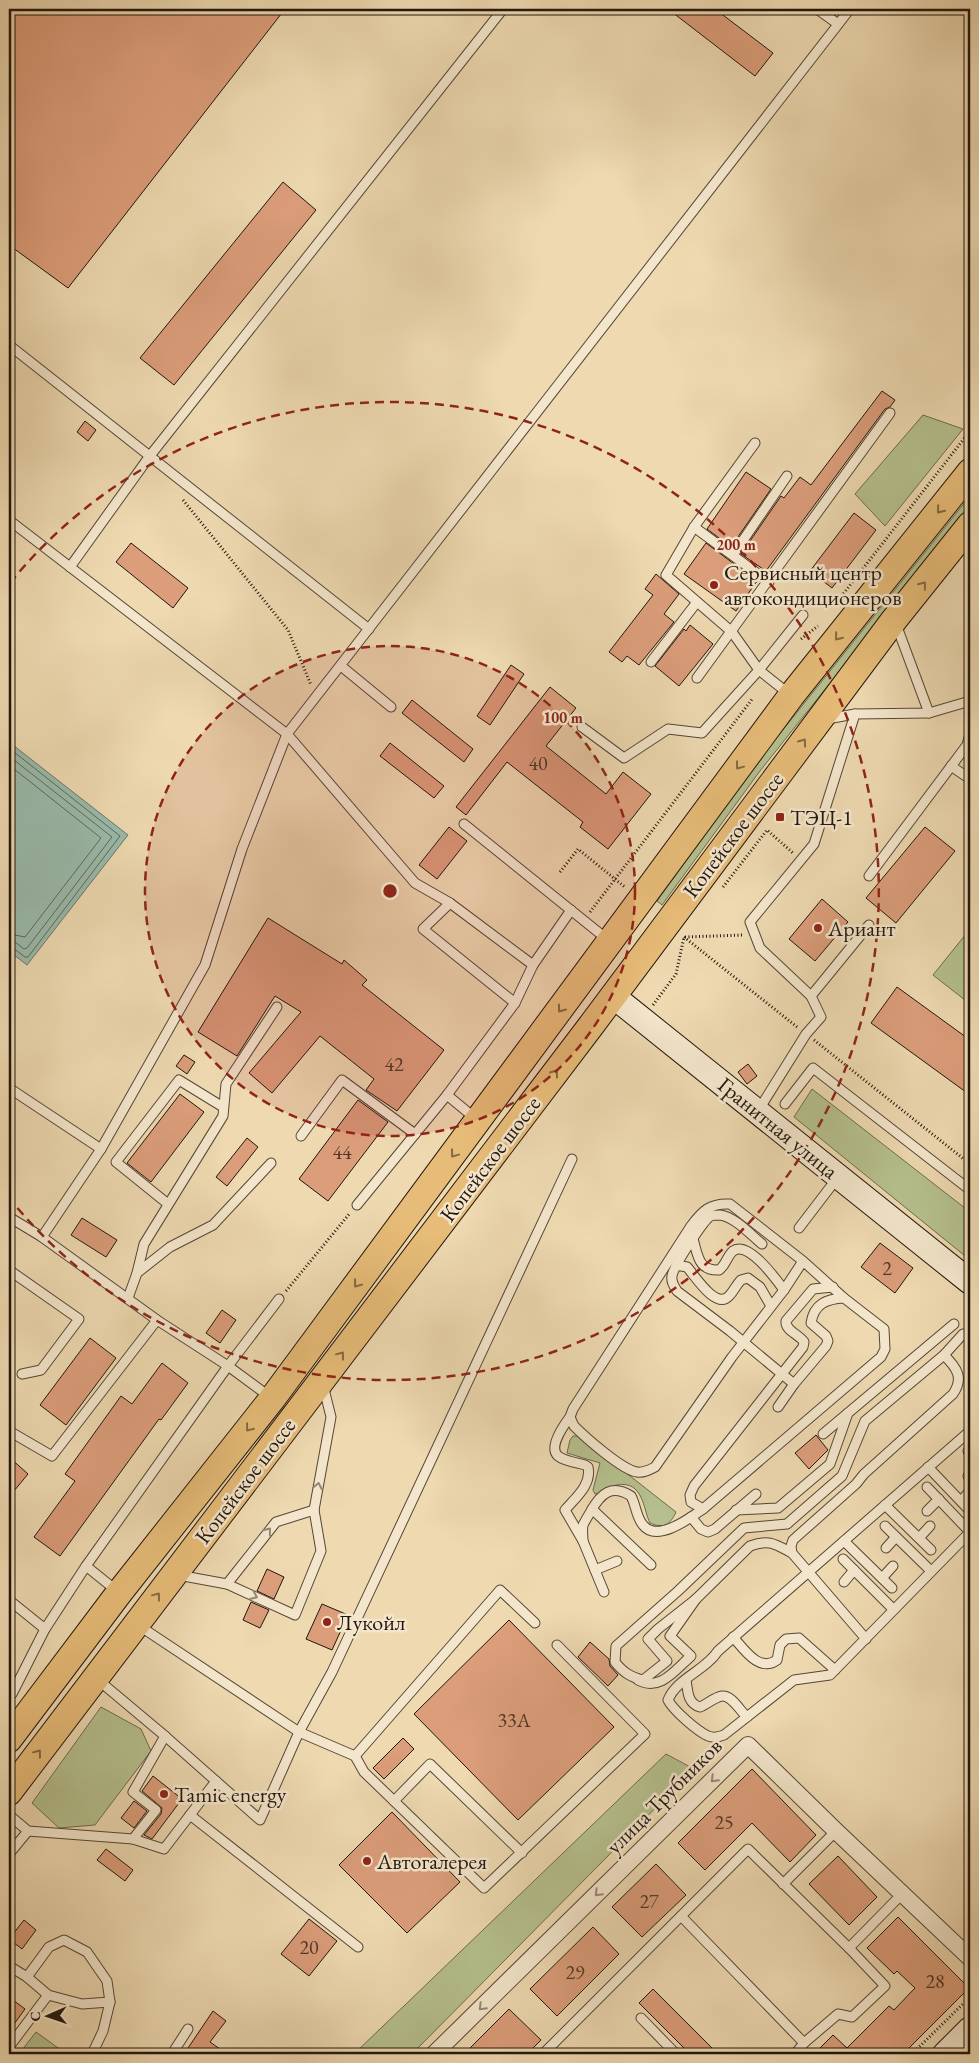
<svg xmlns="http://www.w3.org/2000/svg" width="979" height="2063" viewBox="0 0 979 2063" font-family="'EB Garamond',serif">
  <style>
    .green { fill: #b5c08e; stroke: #6b6b4e }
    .water { fill: #99baaa; stroke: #69786b }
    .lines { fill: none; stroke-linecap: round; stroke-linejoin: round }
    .shore { stroke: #5d685c; stroke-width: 1 }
    .building { fill: #db9d7a; stroke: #21160d }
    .lane-casing { stroke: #544736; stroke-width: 11 }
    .street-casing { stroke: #544736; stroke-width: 18 }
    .secondary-casing { stroke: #21160d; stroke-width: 26 }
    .primary-casing { stroke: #21160d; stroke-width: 28 }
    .path { stroke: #21160d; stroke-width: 3; stroke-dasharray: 1 2.5; stroke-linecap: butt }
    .lane { stroke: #f4e6cc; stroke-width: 9 }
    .street { stroke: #f4e6cc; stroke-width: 16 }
    .secondary { stroke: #f4e6cc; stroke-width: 24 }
    .primary { stroke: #e7bc78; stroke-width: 26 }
    .oneway { stroke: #846942 }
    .oneway2 { stroke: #958876 }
    .ring { fill: none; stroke: #8f2418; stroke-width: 2.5; stroke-dasharray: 9 6 }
    .poi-dot { fill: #8f2418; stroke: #f4e6cc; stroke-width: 2 }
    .labels { text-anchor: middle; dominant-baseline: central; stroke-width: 5; stroke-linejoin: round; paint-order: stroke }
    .number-label { font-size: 20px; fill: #503828 }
    .poi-label { font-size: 22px; fill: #21160d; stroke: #f4e6cc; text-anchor: start }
    .street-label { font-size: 22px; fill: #21160d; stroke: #f4e6cc }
    .centre { fill: #8f2418; stroke: #f4e6cc; stroke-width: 2.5 }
    .ring-label { font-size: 15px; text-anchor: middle; font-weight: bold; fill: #8f2418; stroke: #f4e6cc; stroke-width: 5; stroke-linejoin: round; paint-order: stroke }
  </style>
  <rect width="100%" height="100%" fill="#eed9b1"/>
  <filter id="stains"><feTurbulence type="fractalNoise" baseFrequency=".004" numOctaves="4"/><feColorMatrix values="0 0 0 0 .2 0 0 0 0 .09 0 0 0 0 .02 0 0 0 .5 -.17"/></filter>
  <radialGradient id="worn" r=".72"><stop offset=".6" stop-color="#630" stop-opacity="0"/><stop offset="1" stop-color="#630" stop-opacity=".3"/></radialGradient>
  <!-- green -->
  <g class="green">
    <path d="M923,415l40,14 -78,97 -30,-32z"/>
    <path d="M970,496v11l-210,264 -98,134 -5,-4 97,-135z"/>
    <path d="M970,929v75l-37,-29z"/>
    <path d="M812,1089l158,123v48l-176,-143z"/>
    <path d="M573,1436h6l97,76c-6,13 -12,17 -26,11 -7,-13 -6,-43 -33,-38 -8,1 -14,8 -22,9l-2,-4 7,-27 -33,-10 3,-13z"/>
    <path d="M101,1707l40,22 10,22 -56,74 -36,3 -27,-25z"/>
    <path d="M666,1754l28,15 -282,285h-58z"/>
    <path d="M36,2032l29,21v1h-46z"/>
  </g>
  <!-- water -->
  <path class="water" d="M9,742l119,93 -101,130 -18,-14z"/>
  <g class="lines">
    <!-- shore -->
    <g class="shore">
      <path d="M9,748l111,88 -92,121h-3l-12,-9h-4"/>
      <path d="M9,756l103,81 -85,111 -3,1 -9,-7 -6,-1"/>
      <path d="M9,765l92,73 -76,99 -16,-3"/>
    </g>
  </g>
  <!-- building -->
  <g class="building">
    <path d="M13,9h272l-217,279 -59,-43v-231z"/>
    <path d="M668,9h47l58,44 -18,23z"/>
    <path d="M283,182l33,28 -142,175 -34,-27z"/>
    <path d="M882,391l13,9 -5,7 -5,2 -119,162 -25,-17 40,-58 3,2 16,-21 11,8z"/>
    <path d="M85,421l11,9 -8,11 -11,-9z"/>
    <path d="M746,472l25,17 -40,58 -24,-18z"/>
    <path d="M854,513l22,17 -44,58 -22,-17z"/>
    <path d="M131,543l57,45 -15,20 -57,-46z"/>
    <path d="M706,543l51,38 -21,30 -52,-37z"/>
    <path d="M656,574l23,20 -15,20 10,8 -35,43 -12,-9 -5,6 -13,-10 44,-57 -8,-6z"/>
    <path d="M690,625l23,19 -34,42 -24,-20 29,-37 2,2z"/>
    <path d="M511,665l13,9 -34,51 -13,-9z"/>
    <path d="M550,687l26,21 -30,38 60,48 17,-22 28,22 -43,55 -28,-22 3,-5 -76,-60 -41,53 -10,-8z"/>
    <path d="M412,700l61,49 -9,13 -62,-49z"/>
    <path d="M390,743l54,43 -10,12 -54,-42z"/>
    <path d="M449,827l18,14 -30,38 -18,-14z"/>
    <path d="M925,827l30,24 -59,72 -30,-25z"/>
    <path d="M822,899l26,23 -33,39 -26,-22z"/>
    <path d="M268,918l74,46 2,-4 23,20 -5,5 82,65 -47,61 -31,-21 8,-11 -54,-43 -48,57 -23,-20 52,-61 -26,-16 -38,60 -39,-24z"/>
    <path d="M897,987l73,53v55l-99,-72z"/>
    <path d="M184,1055l11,7 -8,12 -11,-8z"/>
    <path d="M748,1064l9,12 -10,8 -9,-12z"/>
    <path d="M180,1094l24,18 -53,70 -24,-19z"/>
    <path d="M358,1100l30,22 -60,79 -29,-22z"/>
    <path d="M247,1138l11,9 -31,39 -11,-9z"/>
    <path d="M82,1218l35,22 -11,17 -35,-22z"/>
    <path d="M880,1243l33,25 -18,25 -34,-26z"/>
    <path d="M222,1310l14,10 -16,23 -14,-10z"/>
    <path d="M90,1338l26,20 -50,67 -26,-20z"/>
    <path d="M162,1363l26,20 -27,37 -2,-1 -99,137 -26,-19 41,-56 -10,-7 56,-78 11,8z"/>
    <path d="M816,1435l12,15 -19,19 -14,-16z"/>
    <path d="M9,1457l19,17 -19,23z"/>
    <path d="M267,1569l17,8 -10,22 -17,-8z"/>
    <path d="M251,1602l18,8 -9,18 -17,-8z"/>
    <path d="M322,1604l26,11 -16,35 -26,-11z"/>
    <path d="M509,1620l105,107 -96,93 -104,-106z"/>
    <path d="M590,1642l19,17 1,7 8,9 -10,11 -30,-29z"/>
    <path d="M403,1738l11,11 -30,30 -11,-11z"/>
    <path d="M752,1769l64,66 -26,27 -38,-39 -47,47 -27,-27z"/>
    <path d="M153,1776l29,23 -30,40 -8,-4 17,-21 1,-6 -20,-17z"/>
    <path d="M134,1801l13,10 -13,17 -13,-10z"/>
    <path d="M392,1812l68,70 -53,51 -68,-68z"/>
    <path d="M106,1849l27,21 -8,11 -28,-21z"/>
    <path d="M838,1856l39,41 -28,28 -40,-41z"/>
    <path d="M656,1864l30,31 -44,42 -30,-30z"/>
    <path d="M898,1917l71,71 -66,66h-89l19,-19 14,13 42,-42 5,4 21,-22 -18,-17 -3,3 -27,-26z"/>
    <path d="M309,1919l28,22 -28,35 -28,-22z"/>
    <path d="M24,1920l12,10 -14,19 -13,-10z"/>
    <path d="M593,1927l26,27 -62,62 -27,-27z"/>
    <path d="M653,1989l65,65h-28l-51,-51z"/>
    <path d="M9,1997l16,12 -16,22z"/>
    <path d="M509,2009l32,31 -14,14h-63z"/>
    <path d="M213,2011l13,10 -16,21 17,12h-43z"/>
  </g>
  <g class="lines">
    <!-- lane casing -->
    <g class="lane-casing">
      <g id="lane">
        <path d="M817,9l21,15"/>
        <path d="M9,345l360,284"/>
        <path d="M755,443l-61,84 -28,48 66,57 27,38 30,24"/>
        <path d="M9,520l278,214 128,149 35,20 83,62"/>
        <path d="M694,527l75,55"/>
        <path d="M733,555l54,-79"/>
        <path d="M70,567l79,-110 354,-448"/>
        <path d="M896,624l33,89"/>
        <path d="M651,662l46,-60"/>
        <path d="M341,666l50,41"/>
        <path d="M697,678l193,-265"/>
        <path d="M827,719l28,-5 74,-1 41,-12"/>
        <path d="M582,727l42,31 44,-29 34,4 57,-63 44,-55"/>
        <path d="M951,766l19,13"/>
        <path d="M464,824l144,116"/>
        <path d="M869,876l98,-131 3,-11"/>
        <path d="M450,903l-27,26 92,74"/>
        <path d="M811,996l58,-71"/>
        <path d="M9,1088l92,61"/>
        <path d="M447,1095l29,24"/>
        <path d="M785,1104l28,-36 157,122"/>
        <path d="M758,1111l48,-77 15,-17 -10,-21 -51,-48 -10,-26 64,-78 41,-130"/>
        <path d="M301,1136l41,-56 73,54"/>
        <path d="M168,1204l-52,-42 63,-82 44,27"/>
        <path d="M357,1205l90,-110 68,-92 18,-38 38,-55"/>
        <path d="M9,1217l33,20 115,83 71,46 42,31"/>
        <path d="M799,1228l39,-51"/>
        <path d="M42,1237l59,-88 104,-184 37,-116 45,-115 563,-725"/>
        <path d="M693,1239c5,16 5,32 26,31 7,-5 8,-14 14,-19 15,-11 43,28 51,39"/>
        <path d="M762,1244c-11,-9 -27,-27 -42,-29 -3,0 -8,0 -11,2 -7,6 -36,50 -37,59 -1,6 2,10 5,15l53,40 64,53"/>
        <path d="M676,1265l11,2c8,9 29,43 42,29 5,-5 7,-11 12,-16l7,-2 12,9 11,19"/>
        <path d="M9,1270l70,49 -38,51 -19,4"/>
        <path d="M137,1273l33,-26 43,-22 58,-62"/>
        <path d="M128,1298l9,-25 7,-29 79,-128 3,-32 51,-77"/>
        <path d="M778,1407l16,-23 32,-38 2,-5 -2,-5 -15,-13c3,-19 15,-24 33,-25"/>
        <path d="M570,1417c-6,8 -22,30 -12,39 6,5 20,7 27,9l3,2c4,18 -13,31 -23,43l18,31 21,51"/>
        <path d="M9,1431l43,25 105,-136"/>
        <path d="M970,1431l-252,220c-13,20 -41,27 -50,49 5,10 29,31 40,36 5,2 11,1 16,-1l70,-55 36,-5 140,-143"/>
        <path d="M823,1434l131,-110"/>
        <path d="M968,1451l2,3"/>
        <path d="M928,1467l42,44"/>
        <path d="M968,1476l2,-3"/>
        <path d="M927,1487l43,45"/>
        <path d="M961,1501l9,-10"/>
        <path d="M885,1505l46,45"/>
        <path d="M592,1509l59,56"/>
        <path d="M703,1509l-12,-7 -1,-7 4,-9 109,-139 1,-5c-5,-8 -19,-11 -18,-21l27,-32 20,-2"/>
        <path d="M736,1510l42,-2 52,-44 18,-51"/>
        <path d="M927,1511l12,-12"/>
        <path d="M691,1517l10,12 7,3 7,-3 41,-35"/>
        <path d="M885,1526l46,45"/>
        <path d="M919,1538l11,-12"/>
        <path d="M583,1541c0,-5 -1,-11 0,-16 2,-4 5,-9 8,-14 10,-18 21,-27 40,-15 5,9 5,21 12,29 14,18 47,-7 60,-16l178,-152 4,-8 -1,-20 -40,-31 -41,-37 -73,-57c-20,-1 -28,7 -39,22l-118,183 -3,8 4,9c11,11 48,44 63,46 7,1 12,-2 18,-5l77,-110 52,-67 19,-29"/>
        <path d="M844,1541l48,47"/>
        <path d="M886,1548l10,-11"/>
        <path d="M843,1559l50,50"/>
        <path d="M86,1566l31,25"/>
        <path d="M595,1570l22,-9"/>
        <path d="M178,1575l49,9 68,31 26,-64 -7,-41 17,-93 -8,-32"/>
        <path d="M882,1578l11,-12"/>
        <path d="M844,1582l10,-12"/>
        <path d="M227,1584l49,-62 38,-12"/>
        <path d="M696,1599l-38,30 -10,10 19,22 -24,19c-13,-3 -20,-8 -28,-18l1,-16 62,-55 66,-63 43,-4 55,-48 23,-55 79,-66 19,-21"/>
        <path d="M9,1600l36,29"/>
        <path d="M138,1625l161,107 56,24 145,-166 35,33"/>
        <path d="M733,1637c11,12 26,36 44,23l3,-15 6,-6 13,-1 36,32"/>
        <path d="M866,1639l-74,-86 -1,-7 2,-6 63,-56 8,-10 89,-80c11,-16 4,-26 -9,-39"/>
        <path d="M638,1680c22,12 37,-10 53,-24l-21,-20 26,-37 54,-53c20,-7 25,-2 42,7"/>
        <path d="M686,1680c2,11 1,23 14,27 7,-3 15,-10 22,-11 10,-1 18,15 25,21"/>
        <path d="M12,1694l33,-65 41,-63 142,-200 51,-67"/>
        <path d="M165,1736l95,84 39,-88 33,-60 240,-513"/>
        <path d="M355,1756l9,16 120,116 161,-154 -88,-89"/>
        <path d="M394,1801l36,-37 92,89"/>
        <path d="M9,1815l19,16 105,8 23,-29 -23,-18 32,-56 -68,-57"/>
        <path d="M190,1815l168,132"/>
        <path d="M133,1839l31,10 52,-68"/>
        <path d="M9,1854l19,-23"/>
        <path d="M783,1884l53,-53"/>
        <path d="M681,1916l123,127"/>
        <path d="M849,1948l53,-54"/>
        <path d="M9,1966l18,11 21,18 34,9 28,-2"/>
        <path d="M27,1977l22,-30 15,-7 23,12 20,29 3,21 -7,29 -11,23"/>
        <path d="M641,2018l35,36"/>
        <path d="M9,2047l39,-52"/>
        <path d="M172,2054l16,-25"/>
        <path d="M543,2054l205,-205 101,99 36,38 -33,31 -14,-3 -34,29 -9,11"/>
      </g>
    </g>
    <!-- street casing -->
    <g class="street-casing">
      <path id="street" d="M434,2054l314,-309 88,86 134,127"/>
    </g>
    <!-- secondary casing -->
    <g class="secondary-casing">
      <g id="secondary">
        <path d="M613,996l357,286"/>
        <path d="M945,2054l25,-25"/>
      </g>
    </g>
    <!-- primary casing -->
    <g class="primary-casing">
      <g id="primary">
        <path d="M9,1739l110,-146 153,-194 519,-703 179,-224"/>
        <path d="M9,1792l581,-765 304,-407 76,-95"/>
      </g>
    </g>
    <!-- path -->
    <g class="path">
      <path d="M183,500l105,130 23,55"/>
      <path d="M837,602l133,-171"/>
      <path d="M801,639l17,-13"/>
      <path d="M560,872l18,-23 48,39"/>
      <path d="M723,887l44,-57 26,23"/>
      <path d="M590,912l163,-214"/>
      <path d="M684,937l113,90"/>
      <path d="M685,937l59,-2"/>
      <path d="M653,1005l23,-31 8,-37"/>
      <path d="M814,1040l156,124"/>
      <path d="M286,1291l64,-78"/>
      <path d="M912,2054l58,-57"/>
    </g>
    <!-- lane -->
    <use href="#lane" class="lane"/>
    <!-- street -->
    <use href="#street" class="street"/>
    <!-- secondary -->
    <use href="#secondary" class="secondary"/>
    <!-- primary -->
    <use href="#primary" class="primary"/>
  </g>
  <!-- one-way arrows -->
  <defs><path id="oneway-chevron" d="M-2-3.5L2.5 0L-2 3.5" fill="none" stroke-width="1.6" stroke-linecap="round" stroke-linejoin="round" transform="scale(1.25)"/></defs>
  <g class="oneway">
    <use href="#oneway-chevron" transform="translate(940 510) rotate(129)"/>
    <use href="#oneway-chevron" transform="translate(923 585) rotate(-52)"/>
    <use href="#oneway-chevron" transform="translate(838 637) rotate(129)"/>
    <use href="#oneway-chevron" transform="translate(803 742) rotate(-54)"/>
    <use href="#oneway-chevron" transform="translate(739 766) rotate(127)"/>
    <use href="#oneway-chevron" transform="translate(561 1009) rotate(126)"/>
    <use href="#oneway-chevron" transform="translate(555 1073) rotate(-53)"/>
    <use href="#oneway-chevron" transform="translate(454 1154) rotate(127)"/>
    <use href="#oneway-chevron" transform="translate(357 1284) rotate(127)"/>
    <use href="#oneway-chevron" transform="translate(341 1355) rotate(-53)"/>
    <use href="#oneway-chevron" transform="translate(249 1428) rotate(128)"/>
    <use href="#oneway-chevron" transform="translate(157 1596) rotate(-53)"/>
    <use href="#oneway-chevron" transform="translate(38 1753) rotate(-53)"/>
  </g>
  <g class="oneway2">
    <use href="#oneway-chevron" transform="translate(318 1486) rotate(-79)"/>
    <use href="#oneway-chevron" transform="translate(268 1531) rotate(-52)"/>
    <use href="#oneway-chevron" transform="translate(254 1596) rotate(25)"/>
    <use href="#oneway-chevron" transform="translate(714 1779) rotate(135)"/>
    <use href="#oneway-chevron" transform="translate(598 1893) rotate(135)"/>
    <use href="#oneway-chevron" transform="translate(482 2007) rotate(135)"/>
  </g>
  <!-- distance rings -->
  <circle cx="390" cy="891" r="245" fill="#8f2418" fill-opacity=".12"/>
  <g class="ring">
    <circle cx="390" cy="891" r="245"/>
    <path d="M10 583A489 489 0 1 1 10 1199"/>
  </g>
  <!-- markers -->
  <g class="poi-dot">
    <circle cx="714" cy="585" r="5"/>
    <rect x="775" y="812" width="10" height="10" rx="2.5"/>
    <circle cx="818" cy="928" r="5"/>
    <circle cx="327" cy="1622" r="5"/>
    <circle cx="164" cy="1794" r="5"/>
    <circle cx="367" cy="1861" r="5"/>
  </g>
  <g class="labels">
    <!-- number labels -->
    <g class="number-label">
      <text x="538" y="763">40</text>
      <text x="394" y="1064">42</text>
      <text x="342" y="1152">44</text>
      <text x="887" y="1268">2</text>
      <text x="514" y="1720">33А</text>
      <text x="724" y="1822">25</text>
      <text x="649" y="1901">27</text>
      <text x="309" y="1947">20</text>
      <text x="575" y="1972">29</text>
      <text x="935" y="1981">28</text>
    </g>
    <!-- poi labels -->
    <g class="poi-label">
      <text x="724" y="572">Сервисный центр<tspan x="724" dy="25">автокондиционеров</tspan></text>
      <text x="790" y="817">ТЭЦ-1</text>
      <text x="828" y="928">Ариант</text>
      <text x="337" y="1622">Лукойл</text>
      <text x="174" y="1794">Tamic energy</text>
      <text x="377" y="1861">Автогалерея</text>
    </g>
    <!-- street labels -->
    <g class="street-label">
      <text transform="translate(733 835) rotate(-53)">Копейское шоссе</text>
      <text transform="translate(778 1128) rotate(39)">Гранитная улица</text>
      <text transform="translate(490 1159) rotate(-53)">Копейское шоссе</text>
      <text transform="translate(245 1481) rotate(-53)">Копейское шоссе</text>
      <text transform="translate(664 1796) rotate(-45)">улица Трубников</text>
    </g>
  </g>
  <circle cx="390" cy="891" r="8" class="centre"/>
  <g class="ring-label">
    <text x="736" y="550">200 m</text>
    <text x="563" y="723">100 m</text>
  </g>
  <!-- margin -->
  <rect width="979" height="2063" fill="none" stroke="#eed9b1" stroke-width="30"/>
  <rect x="10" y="10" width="959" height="2043" fill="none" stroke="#21160d" stroke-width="2.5"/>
  <rect x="15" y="15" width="949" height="2033" fill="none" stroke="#21160d"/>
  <!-- north arrow -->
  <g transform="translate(48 2016) rotate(268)" stroke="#f4e6cc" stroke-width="4" paint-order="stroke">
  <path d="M0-4L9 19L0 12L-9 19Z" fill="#21160d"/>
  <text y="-8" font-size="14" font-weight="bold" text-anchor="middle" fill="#21160d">С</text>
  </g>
  <rect width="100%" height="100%" filter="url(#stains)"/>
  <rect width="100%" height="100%" fill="url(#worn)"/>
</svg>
